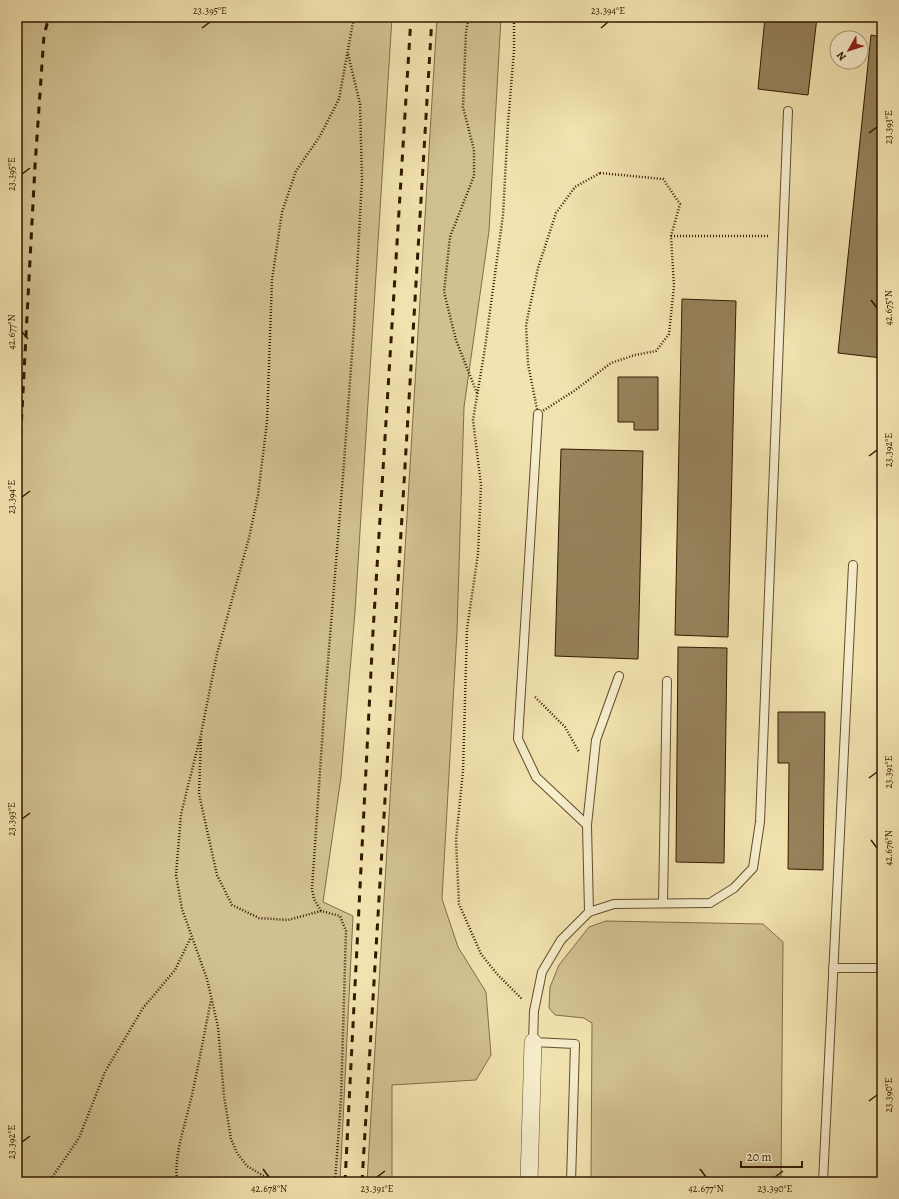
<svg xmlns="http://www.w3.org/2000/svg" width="899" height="1199" viewBox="0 0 899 1199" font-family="Alegreya,serif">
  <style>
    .green { fill: #d1c191; stroke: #826d48 }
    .building { fill: #96825b; stroke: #331900 }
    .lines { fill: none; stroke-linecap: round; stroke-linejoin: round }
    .service-casing { stroke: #624c2c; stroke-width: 10 }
    .minor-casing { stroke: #624c2c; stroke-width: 18 }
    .path { stroke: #331900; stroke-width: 2.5; stroke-dasharray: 1 2; stroke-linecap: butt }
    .service { stroke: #f6edcb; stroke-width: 8 }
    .minor { stroke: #f6edcb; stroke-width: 17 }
    .rail { stroke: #331900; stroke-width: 3; stroke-dasharray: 7 7; stroke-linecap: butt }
    .ticks { fill: none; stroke: #331900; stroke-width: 1.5 }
    .neatline { fill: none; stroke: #331900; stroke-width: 1.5 }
    .ticks-label { font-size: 10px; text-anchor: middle; fill: #331900 }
  </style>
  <rect width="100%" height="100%" fill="#f1e3af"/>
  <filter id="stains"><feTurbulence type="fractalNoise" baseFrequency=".005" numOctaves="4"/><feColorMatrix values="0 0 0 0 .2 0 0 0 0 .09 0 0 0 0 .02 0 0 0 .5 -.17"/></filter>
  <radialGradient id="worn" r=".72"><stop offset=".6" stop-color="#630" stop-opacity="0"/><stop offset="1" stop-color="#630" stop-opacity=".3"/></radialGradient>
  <!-- green -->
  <g class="green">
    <path d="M17,17h375l-37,595 -14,165 -18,125 30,14 -13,266h-323z"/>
    <path d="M437,17h64l-12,214 -25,176 -7,224 -15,268 16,48 28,45 5,63 -15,25 -84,5v97h-25z"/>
    <path d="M606,921l157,3 20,18 -2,240h-190l1,-159 -8,-5 -29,-3 -6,-7 1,-21 9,-22 30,-38z"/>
  </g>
  <!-- building -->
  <g class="building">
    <path d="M765,17h52l-9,78 -50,-6z"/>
    <path d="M871,35l11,2v321l-44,-5z"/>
    <path d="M682,299l54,2 -8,336 -53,-2z"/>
    <path d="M618,377h40v53h-24v-8h-16z"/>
    <path d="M561,449l82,2 -5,208 -83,-3z"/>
    <path d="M678,647l49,1 -3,215 -48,-1z"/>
    <path d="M778,712h47l-2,158 -35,-1 1,-106h-11z"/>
  </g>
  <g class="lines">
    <!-- service casing -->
    <g class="service-casing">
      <g id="service">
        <path d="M538,414l-20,325 18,38 51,48 2,87"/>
        <path d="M587,825l9,-85 23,-64"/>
        <path d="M663,903l4,-222"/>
        <path d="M833,968h49"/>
        <path d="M571,1182l4,-138 -42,-2 1,-31 8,-39 19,-32 28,-28 25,-8 96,-1 24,-15 19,-20 7,-46 28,-711"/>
        <path d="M823,1182l30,-617"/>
      </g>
    </g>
    <!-- minor casing -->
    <g class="minor-casing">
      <path id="minor" d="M529,1182l4,-140"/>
    </g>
    <!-- path -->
    <g class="path">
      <path d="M469,17l-3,14 -3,76 11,43v26l-24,61 -6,55 12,48 21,53"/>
      <path d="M514,17v34l-6,72 -5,92 -18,133 -12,72 8,65 -3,69 -11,75 -4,142 -7,69 3,64 22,50 16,20 25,25"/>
      <path d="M600,173l63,6 17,25 -9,32 3,50 -5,48 -13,17 -21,4 -24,8 -37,28 -36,23 -10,-50 -2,-39 12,-57 18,-55 19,-26z"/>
      <path d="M671,236h97"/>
      <path d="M535,697l30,30 14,25"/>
      <path d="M201,739l-2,55 18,81 15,30 27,13 29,2 33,-9 19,5 6,15 -5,168 -6,83"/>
      <path d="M321,911l-7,-12 -2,-10 13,-191 18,-222 11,-149 8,-148 -2,-75 -12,-50"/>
      <path d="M49,1182l30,-44 26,-66 38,-64 32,-38 16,-33"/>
      <path d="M177,1182c-3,-27 7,-53 13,-79 8,-34 14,-68 21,-103"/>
      <path d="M274,1182l-27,-16 -10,-13 -6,-14 -7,-43 -6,-69 -11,-48 -25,-70 -6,-34 5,-61 20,-80 16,-80 32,-116 9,-43 9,-73 5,-142 10,-68 14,-41 24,-35 19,-37 15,-82"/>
    </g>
    <!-- service -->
    <use href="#service" class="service"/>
    <!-- minor -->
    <use href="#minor" class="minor"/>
    <!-- rail -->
    <g class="rail">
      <path d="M17,505l18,-339 9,-131 5,-18"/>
      <path d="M345,1182l28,-550 38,-615"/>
      <path d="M362,1182l70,-1165"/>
    </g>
  </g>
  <!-- ticks -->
  <path class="ticks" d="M202,28l8,-6M601,28l7,-6M869,133l8,-6M22,174l8,-6M871,300l6,8M22,332l6,7M869,456l8,-6M22,497l8,-6M869,778l8,-6M22,819l8,-6M871,840l6,8M869,1101l8,-6M22,1142l8,-6M263,1169l6,8M700,1169l6,8M377,1177l8,-6M775,1177l8,-6"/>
  <!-- margin -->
  <rect width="899" height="1199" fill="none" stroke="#f1e3af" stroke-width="44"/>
  <!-- north arrow -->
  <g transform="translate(849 50) rotate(231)"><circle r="19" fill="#f6edcb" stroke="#a8987a"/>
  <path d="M0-3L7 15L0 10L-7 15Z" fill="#8f2418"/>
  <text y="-6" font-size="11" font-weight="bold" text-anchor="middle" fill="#331900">N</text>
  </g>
  <!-- scale -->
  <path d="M741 1161v6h61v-6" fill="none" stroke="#331900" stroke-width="2"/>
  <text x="747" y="1161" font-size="12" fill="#331900" stroke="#f6edcb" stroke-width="3" paint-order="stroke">20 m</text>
  <rect x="22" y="22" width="855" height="1155" class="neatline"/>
  <g class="ticks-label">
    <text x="210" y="14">23.395°E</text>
    <text x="608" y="14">23.394°E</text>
    <text transform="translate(888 127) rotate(-90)" y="4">23.393°E</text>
    <text transform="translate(11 174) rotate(-90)" y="4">23.395°E</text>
    <text transform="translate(888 308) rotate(-90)" y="4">42.675°N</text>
    <text transform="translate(11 332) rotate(-90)" y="4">42.677°N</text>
    <text transform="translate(888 450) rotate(-90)" y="4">23.392°E</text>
    <text transform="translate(11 497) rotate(-90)" y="4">23.394°E</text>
    <text transform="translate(888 772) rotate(-90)" y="4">23.391°E</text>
    <text transform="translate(11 819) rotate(-90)" y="4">23.393°E</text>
    <text transform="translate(888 848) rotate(-90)" y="4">42.676°N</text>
    <text transform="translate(888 1095) rotate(-90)" y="4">23.390°E</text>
    <text transform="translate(11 1142) rotate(-90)" y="4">23.392°E</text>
    <text x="269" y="1192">42.678°N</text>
    <text x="377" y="1192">23.391°E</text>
    <text x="706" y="1192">42.677°N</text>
    <text x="775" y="1192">23.390°E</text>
  </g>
  <rect width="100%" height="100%" filter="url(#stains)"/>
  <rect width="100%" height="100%" fill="url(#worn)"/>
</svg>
